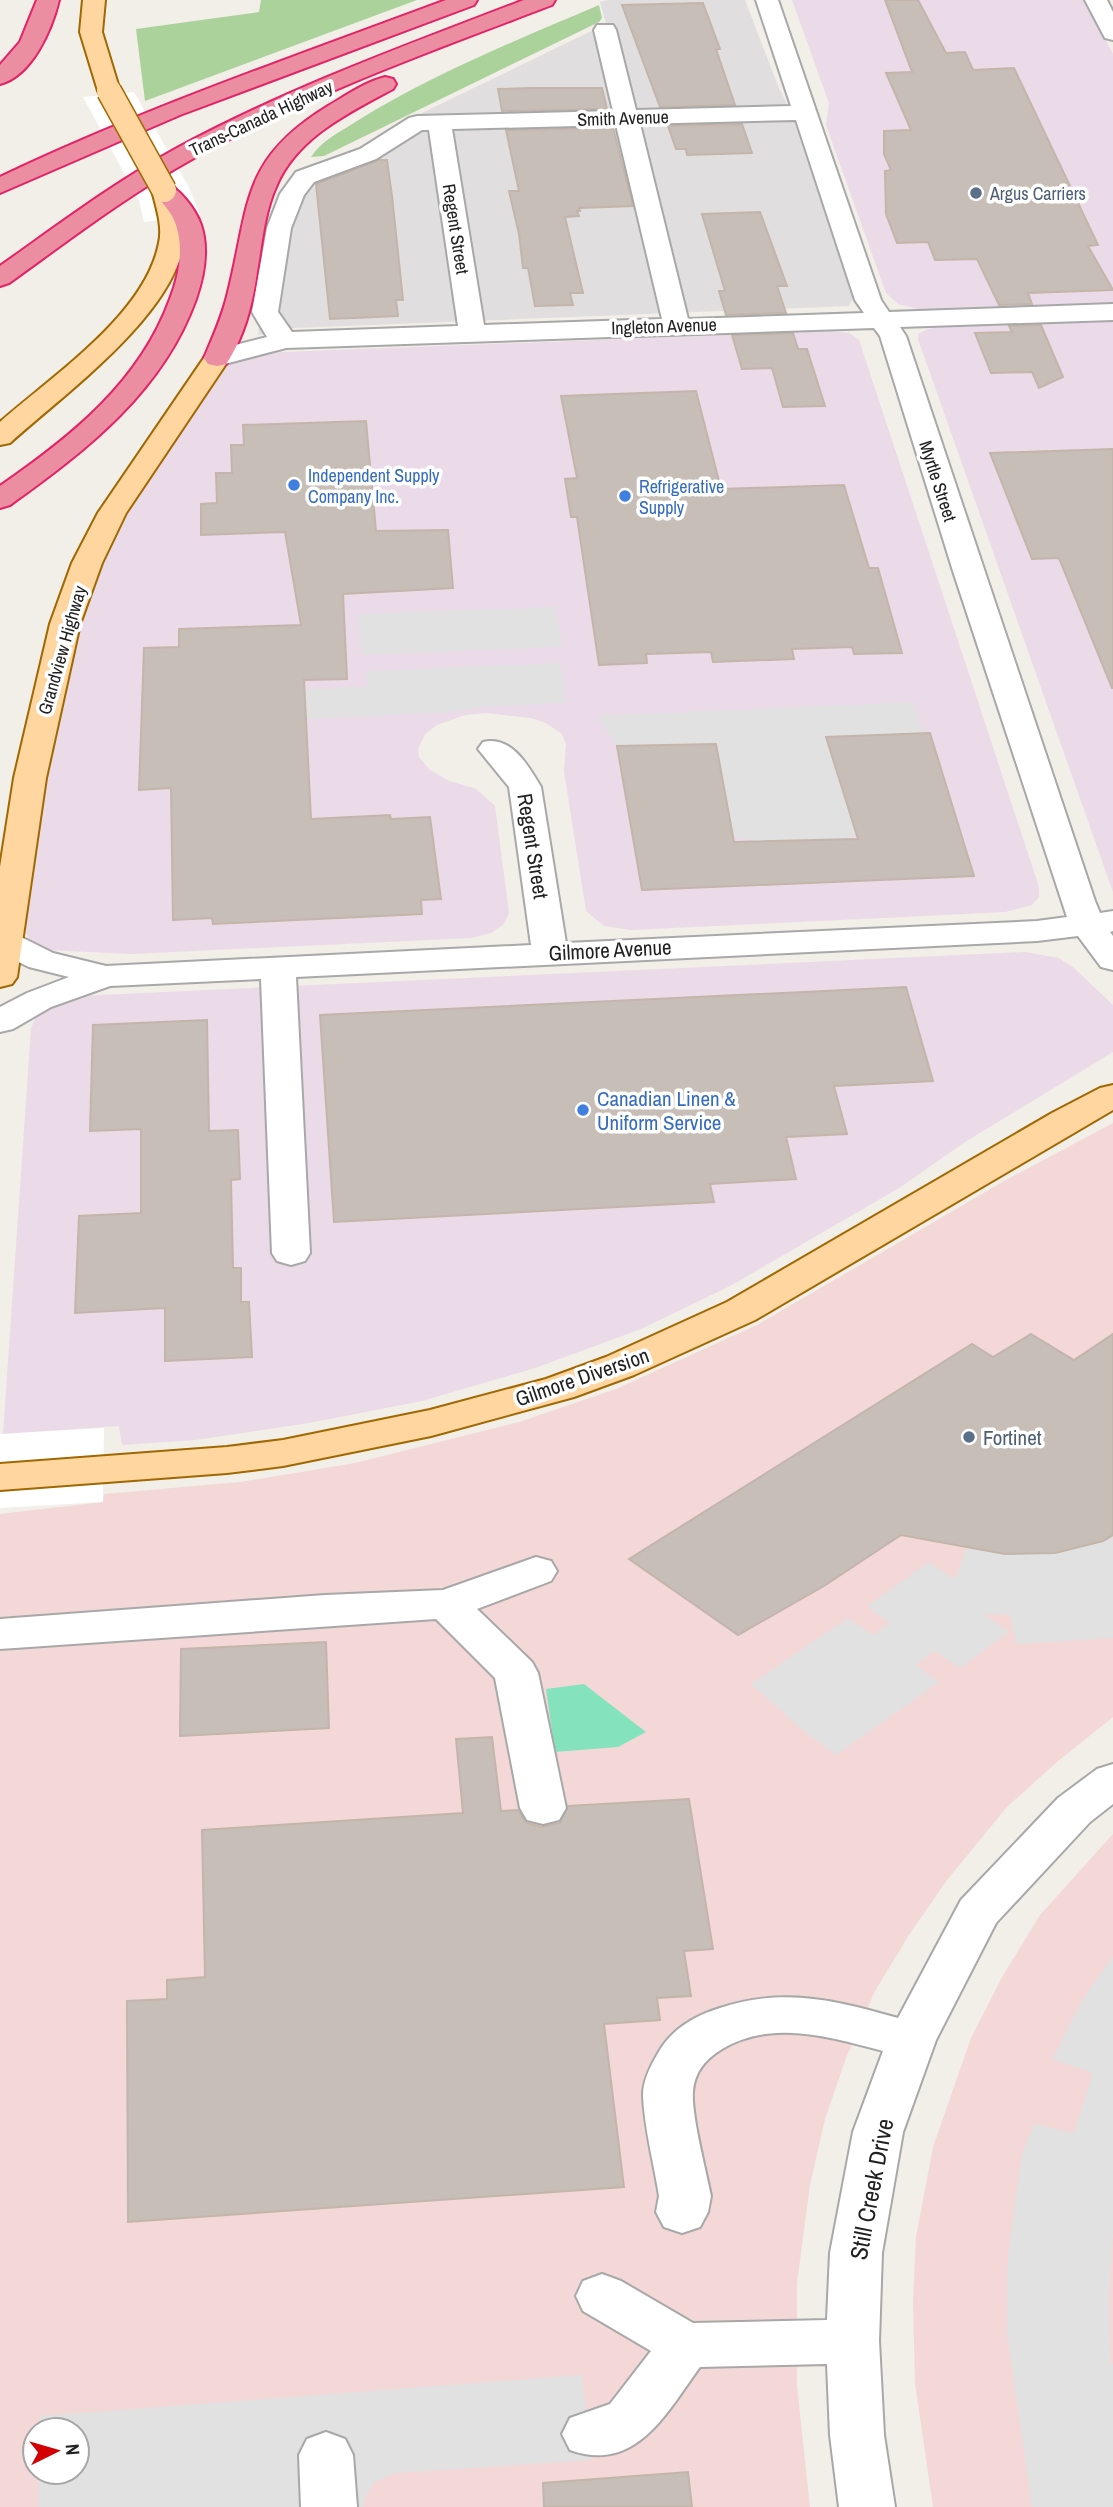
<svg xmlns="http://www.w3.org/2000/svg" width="1113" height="2507" viewBox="0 0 1113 2507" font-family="'Archivo Narrow',sans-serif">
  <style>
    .residential { fill: #e0dede }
    .commercial { fill: #f3d8d7; fill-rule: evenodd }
    .industrial { fill: #ebdae8 }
    .forest { fill: #acd29c }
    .pitch { fill: #84e3bd }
    .parking { fill: #e1e1e1 }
    .pier { fill: #fff }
    .building { fill: #c7beb7; stroke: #c4b5aa; stroke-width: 2 }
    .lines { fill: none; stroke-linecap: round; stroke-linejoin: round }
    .minor-casing { stroke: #a8a8a8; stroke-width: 4 }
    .major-casing { stroke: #9f6800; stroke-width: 4 }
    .highway-casing { stroke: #e22367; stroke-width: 4 }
    .minor { fill: #fff; fill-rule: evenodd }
    .major { fill: #ffd5a0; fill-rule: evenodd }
    .highway { fill: #eb8ea1; fill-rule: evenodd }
    .major-bridge-casing { stroke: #9f6800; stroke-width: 27; stroke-linecap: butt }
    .major-bridge { stroke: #ffd5a0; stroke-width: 24 }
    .service-dot { fill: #5c6f8a; stroke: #fff; stroke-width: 2.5 }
    .shop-dot { fill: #3f7fe0; stroke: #fff; stroke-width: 2.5 }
    .labels { text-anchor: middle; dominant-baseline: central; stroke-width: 7; stroke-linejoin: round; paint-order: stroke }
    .far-street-label { font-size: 18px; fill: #212121; stroke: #fff }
    .far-service-label { font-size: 18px; fill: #4e5e75; stroke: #fff; text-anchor: start }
    .far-shop-label { font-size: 18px; fill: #366cbe; stroke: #fff; text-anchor: start }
    .street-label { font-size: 21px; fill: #212121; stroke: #fff }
    .shop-label { font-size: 21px; fill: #366cbe; stroke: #fff; text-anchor: start }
    .service-label { font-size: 21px; fill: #4e5e75; stroke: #fff; text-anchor: start }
    .near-street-label { font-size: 24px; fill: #212121; stroke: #fff }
  </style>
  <rect width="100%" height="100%" fill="#f2eee8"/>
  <!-- residential -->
  <path class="residential" d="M608,0h137l33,86 25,50 52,159 -6,11 -555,22 -36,7 13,-94 12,-42 139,-86 184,-89 -6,-22z"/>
  <!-- commercial -->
  <g class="commercial">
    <path d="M1113,1123v594l-55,44 -51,46 -60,73 -38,55 -34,56 -29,67 -21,61 -15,66 -13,98v103l13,121h-810v-993l103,-12 1,-8 136,-12 115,-19 164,-41 97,-33 141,-64 249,-145zM35,2430h42v42h-42z"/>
    <path d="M1113,1834v673h-180l-18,-124 -2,-82 3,-64 17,-90 38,-109 31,-61 38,-62z"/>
  </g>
  <!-- industrial -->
  <g class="industrial">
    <path d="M792,0h292l29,54v251l-187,6 -28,-7 -12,-11 -60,-168 3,-22z"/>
    <path d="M1113,317v575l-195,-553v-5l10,-5 40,-7z"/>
    <path d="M831,331l18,2 10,7 180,547v10l-7,8 -27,7 -374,18 -27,-4 -18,-15 -22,-140 2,-27 -4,-10 -16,-11 -15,-5 -45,-5 -21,2 -28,10 -12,9 -7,15 1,8 11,13 19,11 27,8 19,17 14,107 -5,11 -13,9 -20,5 -341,16 -82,-4 -18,-9 -5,-10v-7l13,-94 20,-109 32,-129 31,-70 107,-160 25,-8 30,-2z"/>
    <path d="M1025,952l34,6 15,10 39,37v47l-148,90 -66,46 -167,97 -91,44 -106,39 -113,33 -113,22 -114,17 -73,5 -3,-19 -116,8 28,-405 5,-14 7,-7 36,-12z"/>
  </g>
  <!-- forest -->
  <g class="forest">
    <path d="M261,0h156l-272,101 -9,-72 123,-17z"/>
    <path d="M599,5l3,13 -3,4 -275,134 -13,1c11,-17 29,-25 46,-36 76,-47 160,-81 242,-116z"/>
  </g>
  <!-- pitch -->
  <path class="pitch" d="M584,1684l62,48 -28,15 -63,5 -9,-63z"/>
  <!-- parking -->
  <g class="parking">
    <path d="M555,607l7,40 -200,8 -4,-41z"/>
    <path d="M560,663l7,40 -83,4 -33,5 -147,7 -2,-30 65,-2v-16z"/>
    <path d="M914,702l8,31 -96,4 21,68 29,14 -29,21 -97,1 -39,-15 17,-17 -12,-65 -99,2 -20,-30z"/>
    <path d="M1113,1535v103l-97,6 -6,-29 -26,-1 25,18 -49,36 -26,-17 -18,14 23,17 -103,73 -31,-23 -54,-48 97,-66 26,17 15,-12 -22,-17 62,-44 26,17 12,-32 38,7 50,-1 48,-12z"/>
    <path d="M1113,1956v274l-4,66 1,66 3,2v143h-81l-25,-174 1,-78 14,-101 12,-30 40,9 19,-60 -41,-14 31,-60z"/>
    <path d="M582,2375l9,85 -195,13 -22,9 -10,18v7h-325v-35h38v-42h-37v-14z"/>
  </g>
  <!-- pier -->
  <g class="pier">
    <path d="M134,92l55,95 11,28 -56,7 -5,-21 -56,-104z"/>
    <path d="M104,1428l-1,74 -103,6v-74z"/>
  </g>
  <!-- building -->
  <g class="building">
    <path d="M885,0h33l28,53 19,-1 8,18 41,-2 84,177 -10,1 25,44 -85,3 4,11 -33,1 -22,-46 -42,1 -7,-18 -31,1 -11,-29 -1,-43 6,-1 -7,-16v-23l27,-1 -25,-57 26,-1z"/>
    <path d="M703,3l17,46h-4l19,56 -75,2 -38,-102z"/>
    <path d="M532,88h70l5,21 -105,2 -4,-22z"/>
    <path d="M742,124l10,29 -65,2 -1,-6h-10l-8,-23z"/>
    <path d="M613,128l20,78 -54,2 1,3h-3l2,5 -14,1 18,76h-13l3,12 -38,1 -7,-38h-5l-4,-34 -10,-43h10l-13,-61z"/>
    <path d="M379,160h8l5,36 11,104h-7l2,16 -68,3 -14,-135z"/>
    <path d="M760,212l27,74h-10l9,27 -60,2 -7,-24h6l-23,-77z"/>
    <path d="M1041,325l22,52 -24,11 -7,-16 -41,1 -16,-40 37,-1 -3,-6z"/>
    <path d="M793,333l5,16h9l18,57 -42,1 -11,-39 -30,1 -10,-34z"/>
    <path d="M696,391l25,98 123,-4 25,83h9l24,85 -48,1 -2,-7 -60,2 2,10 -81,3 -2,-10 -65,2 1,9 -48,2 -22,-148h-6l-6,-38 12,-1 -16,-82z"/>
    <path d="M366,421l10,110 72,-1 5,58 -110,6 4,85 -43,1 7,139 79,-4 1,4 39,-2 11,82 -20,1 1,14 -209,10 -1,-6 -39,2 -2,-132 -32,2 5,-142 35,-1v-18l122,-4 -16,-93 -84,3v-31l16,-1 -1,-30h16l-1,-28h13l-1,-20z"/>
    <path d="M1113,449v239h-1l-53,-130 -27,1 -42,-106z"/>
    <path d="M930,733l44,143 -332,14 -25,-144 99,-2 18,98 124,-3 -32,-102z"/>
    <path d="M906,987l27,94 -99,5 13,48 -61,3 10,42 -86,5 4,18 -380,20 -14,-207z"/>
    <path d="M207,1020l2,111 29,-1 2,49 -9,1 2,88h8v34h8l3,55 -87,4v-53l-90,5 4,-97 62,-3v-84l-51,2 3,-106z"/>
    <path d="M1031,1334l43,26 39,-26v201l-10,6 -48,12 -50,1 -104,-19 -77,51 -86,49 -109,-76 343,-215 21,13z"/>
    <path d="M326,1642l3,86 -149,8 1,-87z"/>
    <path d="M492,1737l9,74 17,-1 8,13 16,4 18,-4 8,-17 121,-7 24,150 -29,2 7,45 -34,2 3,22 -56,4 20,163 -496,35 -1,-221 40,-2v-19l38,-3 -3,-147 261,-17 -7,-74z"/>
    <path d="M688,2472l4,35h-148l-1,-24z"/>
  </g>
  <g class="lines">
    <!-- minor casing -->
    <g class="minor-casing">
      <g id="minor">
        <path d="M756,0h22l103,300 8,12 224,-8v16l-213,7 6,9 189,565 5,12 13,-2v20l-3,1 3,4v34l-12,-3 -23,-31 -41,5 -741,36 14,276 -5,8 -14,4 -14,-4 -5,-8 -11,-274 -151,7 -59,21 -38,22 -13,3v-25l27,-14 42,-16 -40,-10 -29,-14v-20l17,2 36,18 53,13 425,-21 -22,-158 -31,-38 5,-7c28,-7 45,23 58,45l25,156 471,-22 30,-4 -114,-346 -73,-235 -6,-8 -588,20 -69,18 -9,-2 -4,-6 4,-6 59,-15 -15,-25 15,-84 13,-34 16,-22 64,-23 49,-31 8,-2 196,-5 -19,-81 3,-5h16l3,5 20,80 155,-4zM796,120l59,180 9,13 -176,6 -48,-195zM616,125l46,194 -178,6 -32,-196zM422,130h7l29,196 -166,6 -14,-20 13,-84 13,-33 10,-13 62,-23z"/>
        <path d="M1085,0h22l6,12v28l-8,-2z"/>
        <path d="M536,1557l15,4 6,10 -6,10 -74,28 55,53 6,11 28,135 -7,12 -16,4 -16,-4 -7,-12 -25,-130 -59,-59 -436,30v-30l325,-24 118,-5z"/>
        <path d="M1113,1764v40l-23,18 -94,101 -60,117 -33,92 -21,121 -3,88 5,94 11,72h-56l-9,-72 -3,-71 -127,3c-33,45 -64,107 -130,83l-8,-16 8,-16 40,-14 41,-53 -68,-40 -7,-15 7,-15 19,-7 19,7 72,42 134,-3 3,-67 23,-121 30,-81c-53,-14 -111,-32 -161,-2 -16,10 -27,22 -29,42 -2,23 13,79 18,105l-3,16 -8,15 -18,6 -18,-6 -8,-15 3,-16c-5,-32 -15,-69 -16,-101 0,-14 7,-28 14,-40 13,-25 37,-39 63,-47 64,-21 115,-8 178,10l63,-118 97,-102 39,-29z"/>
        <path d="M326,2432l19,7 8,16 4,52h-56l-2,-52 8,-16z"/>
      </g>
    </g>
    <!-- major casing -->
    <g class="major-casing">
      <g id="major">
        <path d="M83,0h22l-3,32 18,59 -3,5h-16l-3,-5 -18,-59z"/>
        <path d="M164,183l9,2 3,5c4,16 12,36 8,53 -13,75 -120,151 -174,200l-10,2v-23c52,-46 145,-107 159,-179 4,-17 -3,-36 -7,-53l3,-5z"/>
        <path d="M217,350l9,2 4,6 -104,155 -24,50 -22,61 -34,154 -29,199 -5,7 -12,3v-120l14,-89 36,-154 22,-61 26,-50 110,-161z"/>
        <path d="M1113,1085v25l-358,210 -121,55 -60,22 -143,39 -148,30 -56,7 -227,17v-26l227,-17 56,-7 147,-30 116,-31 60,-22 121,-55 325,-189 48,-25z"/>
      </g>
    </g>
    <!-- highway casing -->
    <g class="highway-casing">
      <g id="highway">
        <path d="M37,0h22c-7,29 -27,76 -59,84v-19l20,-23z"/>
        <path d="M446,0h31l-3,5 -294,110 -180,78v-16c145,-69 296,-121 446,-177z"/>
        <path d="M524,0h31l-3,5c-121,46 -244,90 -358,153 -65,36 -125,82 -185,125l-9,3v-20c58,-41 115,-84 177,-118 111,-60 230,-103 347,-148z"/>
        <path d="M385,77l8,2 3,5 -3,5c-45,24 -97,49 -117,98 -12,27 -14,57 -19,85 -4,30 -13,66 -31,92l-9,2 -9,-2 -4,-6c9,-21 19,-43 24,-66 22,-88 12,-132 100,-186 17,-10 37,-24 57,-29z"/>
        <path d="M164,183c15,4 32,27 37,42 8,24 3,51 -5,74 -33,92 -109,151 -186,206l-10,3v-22c71,-49 140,-104 170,-187 9,-23 14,-50 6,-74 -4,-14 -16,-24 -24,-35l3,-5z"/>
      </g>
    </g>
    <!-- minor -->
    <use href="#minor" class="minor"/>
    <!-- major -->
    <use href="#major" class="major"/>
    <!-- highway -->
    <use href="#highway" class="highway"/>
    <!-- major-bridge casing -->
    <g class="major-bridge-casing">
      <path id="major-bridge" d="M109,91l55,99"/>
    </g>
    <!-- major-bridge -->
    <use href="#major-bridge" class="major-bridge"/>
  </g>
  <!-- markers -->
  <g class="service-dot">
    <circle cx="976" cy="193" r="7"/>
    <circle cx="969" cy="1437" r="7"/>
  </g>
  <g class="shop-dot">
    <circle cx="294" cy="485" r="7"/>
    <circle cx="625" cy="496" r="7"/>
    <circle cx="583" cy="1110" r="7"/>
  </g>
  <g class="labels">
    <!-- far-street labels -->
    <g class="far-street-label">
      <text transform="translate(261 118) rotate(-25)">Trans-Canada Highway</text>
      <text transform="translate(623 118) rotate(-2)">Smith Avenue</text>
      <text transform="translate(456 229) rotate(81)">Regent Street</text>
      <text transform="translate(664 326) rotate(-2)">Ingleton Avenue</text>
      <text transform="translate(938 481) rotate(72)">Myrtle Street</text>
      <text transform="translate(62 650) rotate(-74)">Grandview Highway</text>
    </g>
    <!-- far-service labels -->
    <g class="far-service-label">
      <text x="990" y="193">Argus Carriers</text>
    </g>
    <!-- far-shop labels -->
    <g class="far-shop-label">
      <text x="308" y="475">Independent Supply<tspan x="308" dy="21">Company Inc.</tspan></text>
      <text x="639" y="486">Refrigerative<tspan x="639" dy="21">Supply</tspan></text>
    </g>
    <!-- street labels -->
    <g class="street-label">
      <text transform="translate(533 846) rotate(81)">Regent Street</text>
      <text transform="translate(610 950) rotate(-3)">Gilmore Avenue</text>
      <text transform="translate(582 1377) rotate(-19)">Gilmore Diversion</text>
    </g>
    <!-- shop labels -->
    <g class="shop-label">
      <text x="597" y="1098">Canadian Linen &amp;<tspan x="597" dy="24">Uniform Service</tspan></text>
    </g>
    <!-- service labels -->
    <g class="service-label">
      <text x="983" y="1437">Fortinet</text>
    </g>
    <!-- near-street labels -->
    <g class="near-street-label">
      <text transform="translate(871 2189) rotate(-79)">Still Creek Drive</text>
    </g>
  </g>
  <!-- north arrow -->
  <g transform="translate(56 2451) rotate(85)"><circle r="33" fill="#ffffff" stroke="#a6a6a6" stroke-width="2"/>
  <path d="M0-5L12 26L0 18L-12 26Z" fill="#d30003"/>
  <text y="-10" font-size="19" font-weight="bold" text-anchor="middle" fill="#212121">N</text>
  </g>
</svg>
